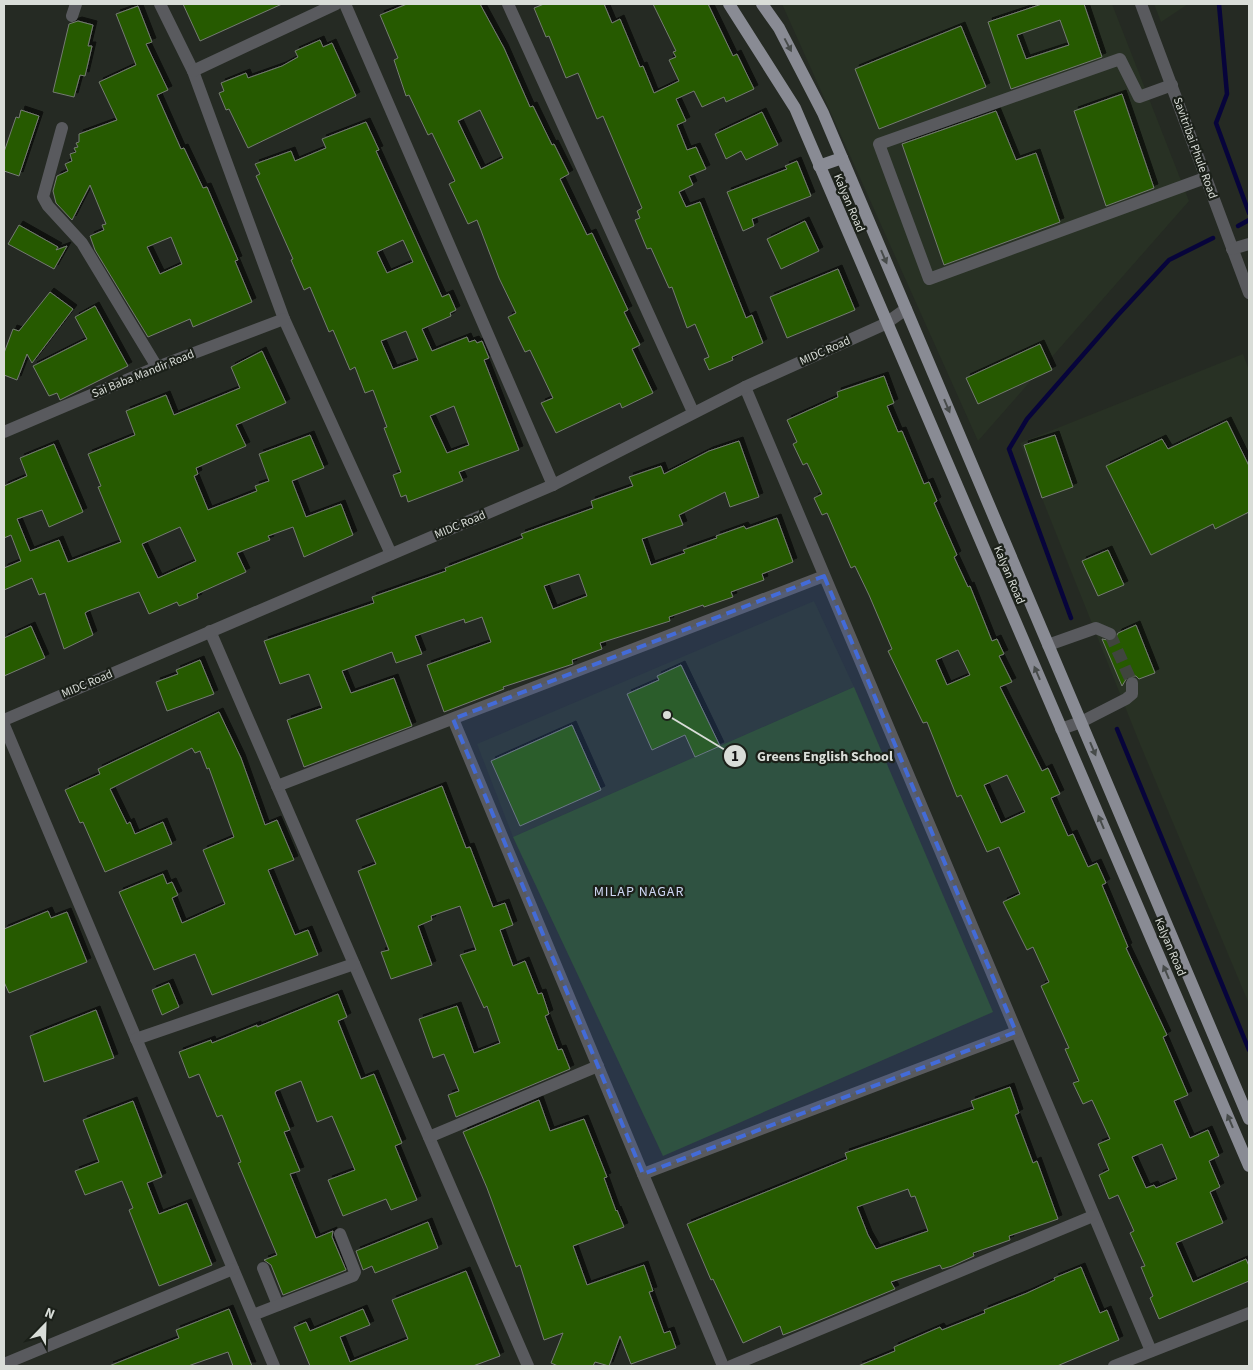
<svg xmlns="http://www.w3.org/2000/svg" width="1253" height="1370" viewBox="0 0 1253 1370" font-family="'Source Sans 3',sans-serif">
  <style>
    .built { fill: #283124 }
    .green { fill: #2b4d1c }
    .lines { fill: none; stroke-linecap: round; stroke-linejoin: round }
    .stream { stroke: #07043b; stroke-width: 4.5 }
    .building { fill: #255a02; stroke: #757b72; fill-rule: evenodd; filter: url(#shadow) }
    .minor-tunnel { stroke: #40453e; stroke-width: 12; stroke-dasharray: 12 6; stroke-linecap: butt }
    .minor { stroke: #595a5e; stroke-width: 12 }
    .major { stroke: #898b94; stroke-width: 12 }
    .oneway { fill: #474b4a }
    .marked { fill: #436bd8; fill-opacity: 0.2; stroke: #436bd8; stroke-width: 4; stroke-dasharray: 10 6; stroke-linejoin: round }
    .labels { text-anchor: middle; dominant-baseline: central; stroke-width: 4.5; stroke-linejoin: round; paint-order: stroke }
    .street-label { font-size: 12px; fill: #d9ddd8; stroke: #1b2019 }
    .neighbourhood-label { font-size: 14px; letter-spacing: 1px; fill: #ced6f3; stroke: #1b2019 }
    .leader { fill: none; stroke: #d9ddd8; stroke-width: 2 }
    .callout-dot { fill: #d9ddd8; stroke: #1b2019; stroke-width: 2 }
    .mark-label { font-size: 15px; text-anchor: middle; font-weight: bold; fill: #111 }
    .callout-label { font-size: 14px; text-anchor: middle; font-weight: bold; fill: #d9ddd8; stroke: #1b2019; stroke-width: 4.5; stroke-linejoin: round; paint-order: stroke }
  </style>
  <defs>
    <filter id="shadow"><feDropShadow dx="4" dy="-4" stdDeviation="0" flood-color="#0009"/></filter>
  </defs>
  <rect width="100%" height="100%" fill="#252a23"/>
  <!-- built -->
  <g class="built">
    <path d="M782,4h330l77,197 -211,240z"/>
    <path d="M1154,4h34l-27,18z"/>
    <path d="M1243,354l6,16v634l-109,-260 -120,-301z"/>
    <path d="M814,601l40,86 -341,150 -36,-93z"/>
  </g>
  <!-- green -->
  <path class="green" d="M854,687l139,325 -330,144 -150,-319z"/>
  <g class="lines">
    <!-- stream -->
    <g class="stream">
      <path d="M1219,4l8,90 -11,29 33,90"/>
      <path d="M1238,226l11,-6"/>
      <path d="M1071,618l-62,-169 18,-30 90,-103 52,-56 44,-22"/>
      <path d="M1117,729l132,321"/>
    </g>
  </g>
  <!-- building -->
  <g class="building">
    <path d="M183,4h99l-82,37z"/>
    <path d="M407,4h73l24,44 26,59 3,-1 19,39 2,-1 15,30 -9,5 27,56 5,-2 36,77 -4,2 16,33 -8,4 21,44 -31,15 -2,-5 -64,30 -15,-30 12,-5 -23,-48 -5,2 -17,-35 8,-4 -17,-35 -22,-58 -9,4 -19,-40 6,-3 -23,-48 -4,2 -19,-40 -3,1 -12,-36 4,-2 -18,-43zM480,110l23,48 -22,11 -23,-48z"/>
    <path d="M544,4h60l8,19 8,-4 20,48 3,-1 11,27 25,-12 -10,-21 7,-3 -3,-5 3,-1 -23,-47h55l25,52 4,-2 17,35 -28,13 -2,-5 -22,10 -8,-16 -18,8 10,22 -9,4 10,25 9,-3 10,22 -17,7 4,9 -14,7 7,15 14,-5 46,116 6,-3 11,28 -31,14 1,3 -24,10 -5,-11 5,-2 -14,-33 -8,4 -15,-41 -3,1 -18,-40 -4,1 -12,-29 5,-2 -3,-7 5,-3 -39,-92 -6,3 -19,-46 -12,5 -17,-42 -3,1 -12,-29z"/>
    <path d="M1042,4h42l18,53 -91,32 -23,-67zM1060,20l9,25 -43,14 -9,-24z"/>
    <path d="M138,6l14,36 -6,2 22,46 -11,5 24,54 3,-1 19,40 4,-1 31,73 -3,1 17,41 -59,25 -3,-8 -42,18 -53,-87 -5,-14 14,-6 -2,-5 4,-1 -16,-39 -18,35 -16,-17 -3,-12 4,-15 11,-5 -3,-7 7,-3 -2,-7 6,-2 -2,-4 4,-1 -2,-4 3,-1v-8l38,-14 -18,-38 37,-17 -20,-51zM171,237l11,27 -22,10 -13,-27z"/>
    <path d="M78,21l15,4 -5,21h4l-7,30 -5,-1 -6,22 -21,-5 16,-68z"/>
    <path d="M961,26l25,61 -107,42 -24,-60z"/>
    <path d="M320,40l3,7 9,-4 24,53 -108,52 -19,-39 -3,1 -7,-17 5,-2 -3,-8 25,-10 2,5 34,-12 16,-9 -3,-6z"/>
    <path d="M1122,94l32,94 -48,18 -32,-95z"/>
    <path d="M21,110l18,6 -20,60 -15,-5v-19l12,-35 3,1z"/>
    <path d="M996,111l20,49 20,-7 24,69 -116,43 -42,-121z"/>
    <path d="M762,112l16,33 -32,15 -5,-9 -15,8 -11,-25z"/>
    <path d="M366,122l13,28 -3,1 66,146 7,-3 7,16 -6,3 1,3 -29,13 10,22 35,-14 2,5 6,-2 2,3 5,-2 7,17 -5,2 35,90 -60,22 4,9 -55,21 -2,-7 -5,2 -8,-22 8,-3 -17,-44 3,-1 -14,-37 -8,3 -10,-26 -5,3 -17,-40 -4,2 -19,-45 -6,3 -13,-30 2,-1 -37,-83 4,-2 -5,-10 36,-13 4,10 31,-13 -4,-9zM403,240l10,22 -26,11 -10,-21zM406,331l12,29 -25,9 -12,-28zM454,406l15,39 -22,8 -17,-37z"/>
    <path d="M797,161l14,35 -59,23 2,7 -11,5 -16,-39 60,-23 -2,-3z"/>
    <path d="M805,221l14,30 -38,18 -14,-30z"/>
    <path d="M19,225l39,22 -2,3 11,-4 -13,23 -46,-25z"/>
    <path d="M838,269l17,41 -68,28 -17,-41z"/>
    <path d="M50,292l23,17 -41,54 -5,-9 -10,26 -13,-5v-22l9,-24 6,2z"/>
    <path d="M95,306l33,60 -68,34 -3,-7 -8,3 -16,-30 54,-27 -12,-22z"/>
    <path d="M1040,344l12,26 -74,34 -12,-26z"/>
    <path d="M262,351l24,52 -50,22 10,21 -50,22 2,6 -4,2 14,34 49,-19 -2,-5 14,-5 -10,-27 51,-19 14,33 -32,13 14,36 35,-13 12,31 -49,22 -11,-30 -25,9 2,4 -33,13 9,19 -49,22 1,4 -19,8 -2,-4 -28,12 -10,-22 -51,19 -3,2 8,22 -29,14 -19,-56 -6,2 -7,-17 -28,12v-22l17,-7 -10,-26 -7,3v-52l23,-10 -7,-18 34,-14 29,68 -34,15 -7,-17 -25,9 13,32 29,-11 9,22 53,-20 -23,-55 3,-1 -13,-32 47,-19 -9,-24 40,-16 8,20 66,-27 -9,-21zM180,527l16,34 -38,17 -16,-34z"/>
    <path d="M884,376l10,27 -7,3 11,26 4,-1 22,53 5,-2 8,19 -3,2 23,52 -3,2 14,30 2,-1 22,55 5,-2 7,15 -5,2 13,26 -12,5 42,84 6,-3 12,26 -9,4 17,38 5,-2 15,33 9,-4 9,20 -4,2 26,62 -2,1 41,87 -4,2 25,58 -14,6 16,37 18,-8 11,26 -10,5 11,26 -10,5 13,31 -47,20 17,39 53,-23 3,7v15l-90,38 -9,-21 3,-2 -12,-29 4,-1 -15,-33 4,-2 -16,-36 -9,4 -10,-24 10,-5 -11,-26 12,-5 -18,-39 -9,4 -10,-21 6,-2 -14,-32 4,-1 -28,-62 8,-4 -16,-35 -6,3 -24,-48 17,-8 -21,-47 -12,5 -26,-57 -4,2 -30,-75 -4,1 -35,-72 4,-2 -23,-54 -14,-29 -4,2 -24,-55 -5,2 -8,-17 8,-4 -15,-31 -4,2 -10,-21 4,-2 -10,-22 51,-23 -1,-5zM958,650l12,25 -23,10 -11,-25zM1007,775l18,37 -24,11 -17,-38zM1162,1144l15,35 -21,9 -2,-3 -8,3 -14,-31z"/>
    <path d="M1227,421l22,45v46l-34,17 -2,-5 -62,31 -45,-89 56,-27 6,10z"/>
    <path d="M1055,435l18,52 -31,11 -18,-53z"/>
    <path d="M739,441l20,56 -29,10 -5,-15 -46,23 4,10 -41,14 9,26 34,-12 -2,-3 34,-12 -1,-2 28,-10 2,3 31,-11 16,44 -31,12 2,6 -33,12 2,5 -29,10 -1,-2 -34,12 1,4 -70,22 2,6 -30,11 1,4 -70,23 1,2 -60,23 -17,-47 64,-23 -9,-25 -17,6 -1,-4 -49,17 7,18 -26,9 -4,-11 -50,19 9,22 43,-15 18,48 -108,41 -17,-47 35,-12 -13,-34 -29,10 -16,-43 110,-38 -2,-6 74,-26 -1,-3 78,-30 -2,-4 72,-26 -2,-7 42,-15 -4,-9 32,-11 3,8 45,-23zM579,574l8,22 -34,13 -9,-23z"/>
    <path d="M1108,550l16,35 -26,11 -16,-35z"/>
    <path d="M1136,625l19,48 -16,6 -3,-3h-8l-6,10 -20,-47 12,2 4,-8z"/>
    <path d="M31,626l14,32 -41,18v-38z"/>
    <path d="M200,660l14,34 -47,17 -11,-29 22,-8 -2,-4z"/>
    <path d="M681,665l39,81 -25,11 -10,-22 -33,15 -25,-56 32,-14 -2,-4z"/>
    <path d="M219,712l22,46 24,67 12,-5 17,40 -26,10 27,65 13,-5 10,25 -106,40 -17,-41 -41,16 -35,-78 44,-18 4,10 5,-2 6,13 -6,3 10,25 43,-19 -22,-54 31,-13 -25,-69 -2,1 -7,-18 -5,2 -3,-5 -82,41 17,35 3,-2 5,12 28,-12 9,22 -67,28 -22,-50 -3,1 -15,-33 35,-16 -2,-5z"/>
    <path d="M572,725l29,65 -81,36 -29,-65z"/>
    <path d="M442,786l24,62 4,-1 23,60 12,-4 8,22 -13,5 13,36 12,-5 13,33 4,-1 7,21 -4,2 13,34 4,-1 8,20 -114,48 -8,-22 11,-4 -15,-37 -11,4 -14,-39 38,-13 17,47 26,-10 -13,-37 -3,2 -24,-53 16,-5 -16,-44 -29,10 1,4 -14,6 14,39 -41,14 -10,-27 8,-2 -31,-79 18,-7 -20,-44z"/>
    <path d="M48,911l3,7 16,-6 20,50 -78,31 -5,-11v-53z"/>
    <path d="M169,983l10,24 -17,8 -10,-25z"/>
    <path d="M338,994l9,23 -9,4 23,58 13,-5 28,69 -7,3 22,54 -26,10 -5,-11 -43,17 -15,-36 27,-10 -23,-54 -15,6 -16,-41 -25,10 -1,2 15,37 -6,2 16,39 -10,3 26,64 17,-7 -1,6 14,33 -63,25 -12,-30 -7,-5 13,-5 -39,-92 3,-1 -19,-47 -5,2 -18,-43 -10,4 -10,-26 32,-12 1,3 45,-18v2z"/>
    <path d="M96,1010l18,48 -70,24 -14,-46z"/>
    <path d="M1010,1087l9,26 -4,2 18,48 4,-2 21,58 -49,17 1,4 -37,13 1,3 -22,10 -10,3 -2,-4 -49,17 4,7 -99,41 -13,5 -3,-9 -37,17 -30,-64 -2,1 -24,-56 160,-65 -2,-6 129,-44 -3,-8zM908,1189l3,8 4,-1 13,35 -52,18 -8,-14 -11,-28z"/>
    <path d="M539,1100l11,31 34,-12 23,58 -3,1 12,33 1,-1 7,17 -51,19 14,39 57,-20 9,26 -4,1 15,41 6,-2 6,17 -45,16 -11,-28 -11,30 -14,-4 -2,4h-35l-7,-3 12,-30 -19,7 -24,-75 -4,2 -29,-79 -24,-56z"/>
    <path d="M133,1101l29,76 -15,6 12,31 28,-11 25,62 -53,21 -30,-76 4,-2 -11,-27 -37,14 -10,-24 24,-9 -16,-42z"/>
    <path d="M428,1222l10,26 -63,25 -3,-7 -9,4 -7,-19z"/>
    <path d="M1081,1267l19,46 7,-3 12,30 -62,26h-199l37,-15 -1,-4 46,-20 2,3 43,-17 -1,-3 43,-17 28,-13 -1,-2z"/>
    <path d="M466,1271l34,85 -27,10h-163l-16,-39 12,-5 4,9 53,-22 7,16 -30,12 10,25 58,-23 -16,-39z"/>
    <path d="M229,1309l23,57h-19l-5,-14 -40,14h-79l70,-28 -3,-8z"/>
  </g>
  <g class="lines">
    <!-- minor-tunnel -->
    <path class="minor-tunnel" d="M1110,634l22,49"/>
    <!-- minor -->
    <g class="minor">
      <path d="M160,4l33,67 91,248 107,235"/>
      <path d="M345,4l208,481"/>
      <path d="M508,4l185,408"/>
      <path d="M1141,4l108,289"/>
      <path d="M72,16l4,-12"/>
      <path d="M193,71l143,-67"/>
      <path d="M1172,85l-33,12 -19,-38 -241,85 50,135 276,-101"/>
      <path d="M62,128l-19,69 5,9 34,37 75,124"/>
      <path d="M1232,249l17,-5"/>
      <path d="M745,387l406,964"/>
      <path d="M4,432l153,-65 127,-48"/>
      <path d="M210,631l318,735"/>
      <path d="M1048,645l48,-17 14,6"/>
      <path d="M453,719l270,647"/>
      <path d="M4,720l549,-235 192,-98 140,-63 21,-15"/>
      <path d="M4,725l270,641"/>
      <path d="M1061,729l20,-7 45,-23 6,-5v-11"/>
      <path d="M277,786l547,-210"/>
      <path d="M136,1039l218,-75"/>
      <path d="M429,1137l169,-71"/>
      <path d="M643,1174l373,-142"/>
      <path d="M263,1268l15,37"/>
      <path d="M253,1315l100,-39 2,-4 -15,-38"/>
      <path d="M4,1364l229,-95"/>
      <path d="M731,1366l362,-150"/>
      <path d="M1114,1366l135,-53"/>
    </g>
    <!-- major -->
    <g class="major">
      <path d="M729,4l66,104 454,1058"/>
      <path d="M762,4l17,24 44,85 426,1006"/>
      <path d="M819,166l23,-8"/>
    </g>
  </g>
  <!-- one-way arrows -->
  <defs><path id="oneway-solid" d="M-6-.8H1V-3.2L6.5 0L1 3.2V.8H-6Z" transform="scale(1.25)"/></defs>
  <g class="oneway">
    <use href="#oneway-solid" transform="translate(788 45) rotate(62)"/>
    <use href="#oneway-solid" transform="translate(884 257) rotate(67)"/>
    <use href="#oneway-solid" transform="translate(947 406) rotate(67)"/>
    <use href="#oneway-solid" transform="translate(1037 673) rotate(-113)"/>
    <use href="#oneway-solid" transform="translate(1093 749) rotate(67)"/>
    <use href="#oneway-solid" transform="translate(1101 822) rotate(-113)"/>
    <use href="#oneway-solid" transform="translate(1166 972) rotate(-113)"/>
    <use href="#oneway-solid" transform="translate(1230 1121) rotate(-113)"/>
  </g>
  <!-- marked area -->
  <path class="marked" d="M824,576l192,456 -373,142 -190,-455z"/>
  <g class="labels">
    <!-- street labels -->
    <g class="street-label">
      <text transform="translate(1195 148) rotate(70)">Savitribai Phule Road</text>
      <text transform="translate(849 203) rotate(67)">Kalyan Road</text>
      <text transform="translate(825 351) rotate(-24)">MIDC Road</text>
      <text transform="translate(143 374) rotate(-22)">Sai Baba Mandir Road</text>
      <text transform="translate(460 525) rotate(-23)">MIDC Road</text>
      <text transform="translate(1009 575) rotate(67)">Kalyan Road</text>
      <text transform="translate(87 684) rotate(-23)">MIDC Road</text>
      <text transform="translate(1170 947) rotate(67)">Kalyan Road</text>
    </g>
    <!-- neighbourhood labels -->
    <g class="neighbourhood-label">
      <text x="639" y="892">MILAP NAGAR</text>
    </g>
  </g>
  <!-- callouts -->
  <path class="leader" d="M667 715L735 756"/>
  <g class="callout-dot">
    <circle cx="667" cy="715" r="5"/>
    <circle cx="735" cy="756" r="12"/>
  </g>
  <g class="mark-label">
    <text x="735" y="761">1</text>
  </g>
  <g class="callout-label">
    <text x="825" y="761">Greens English School</text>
  </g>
  <!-- border -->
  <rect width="1253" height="1370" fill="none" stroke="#d9ddd8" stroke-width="10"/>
  <!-- north arrow -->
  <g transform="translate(45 1325) rotate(23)" stroke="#1b2019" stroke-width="4" paint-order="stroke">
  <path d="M0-4L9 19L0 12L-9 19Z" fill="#d9ddd8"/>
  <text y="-8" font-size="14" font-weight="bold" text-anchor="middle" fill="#d9ddd8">N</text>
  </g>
</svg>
